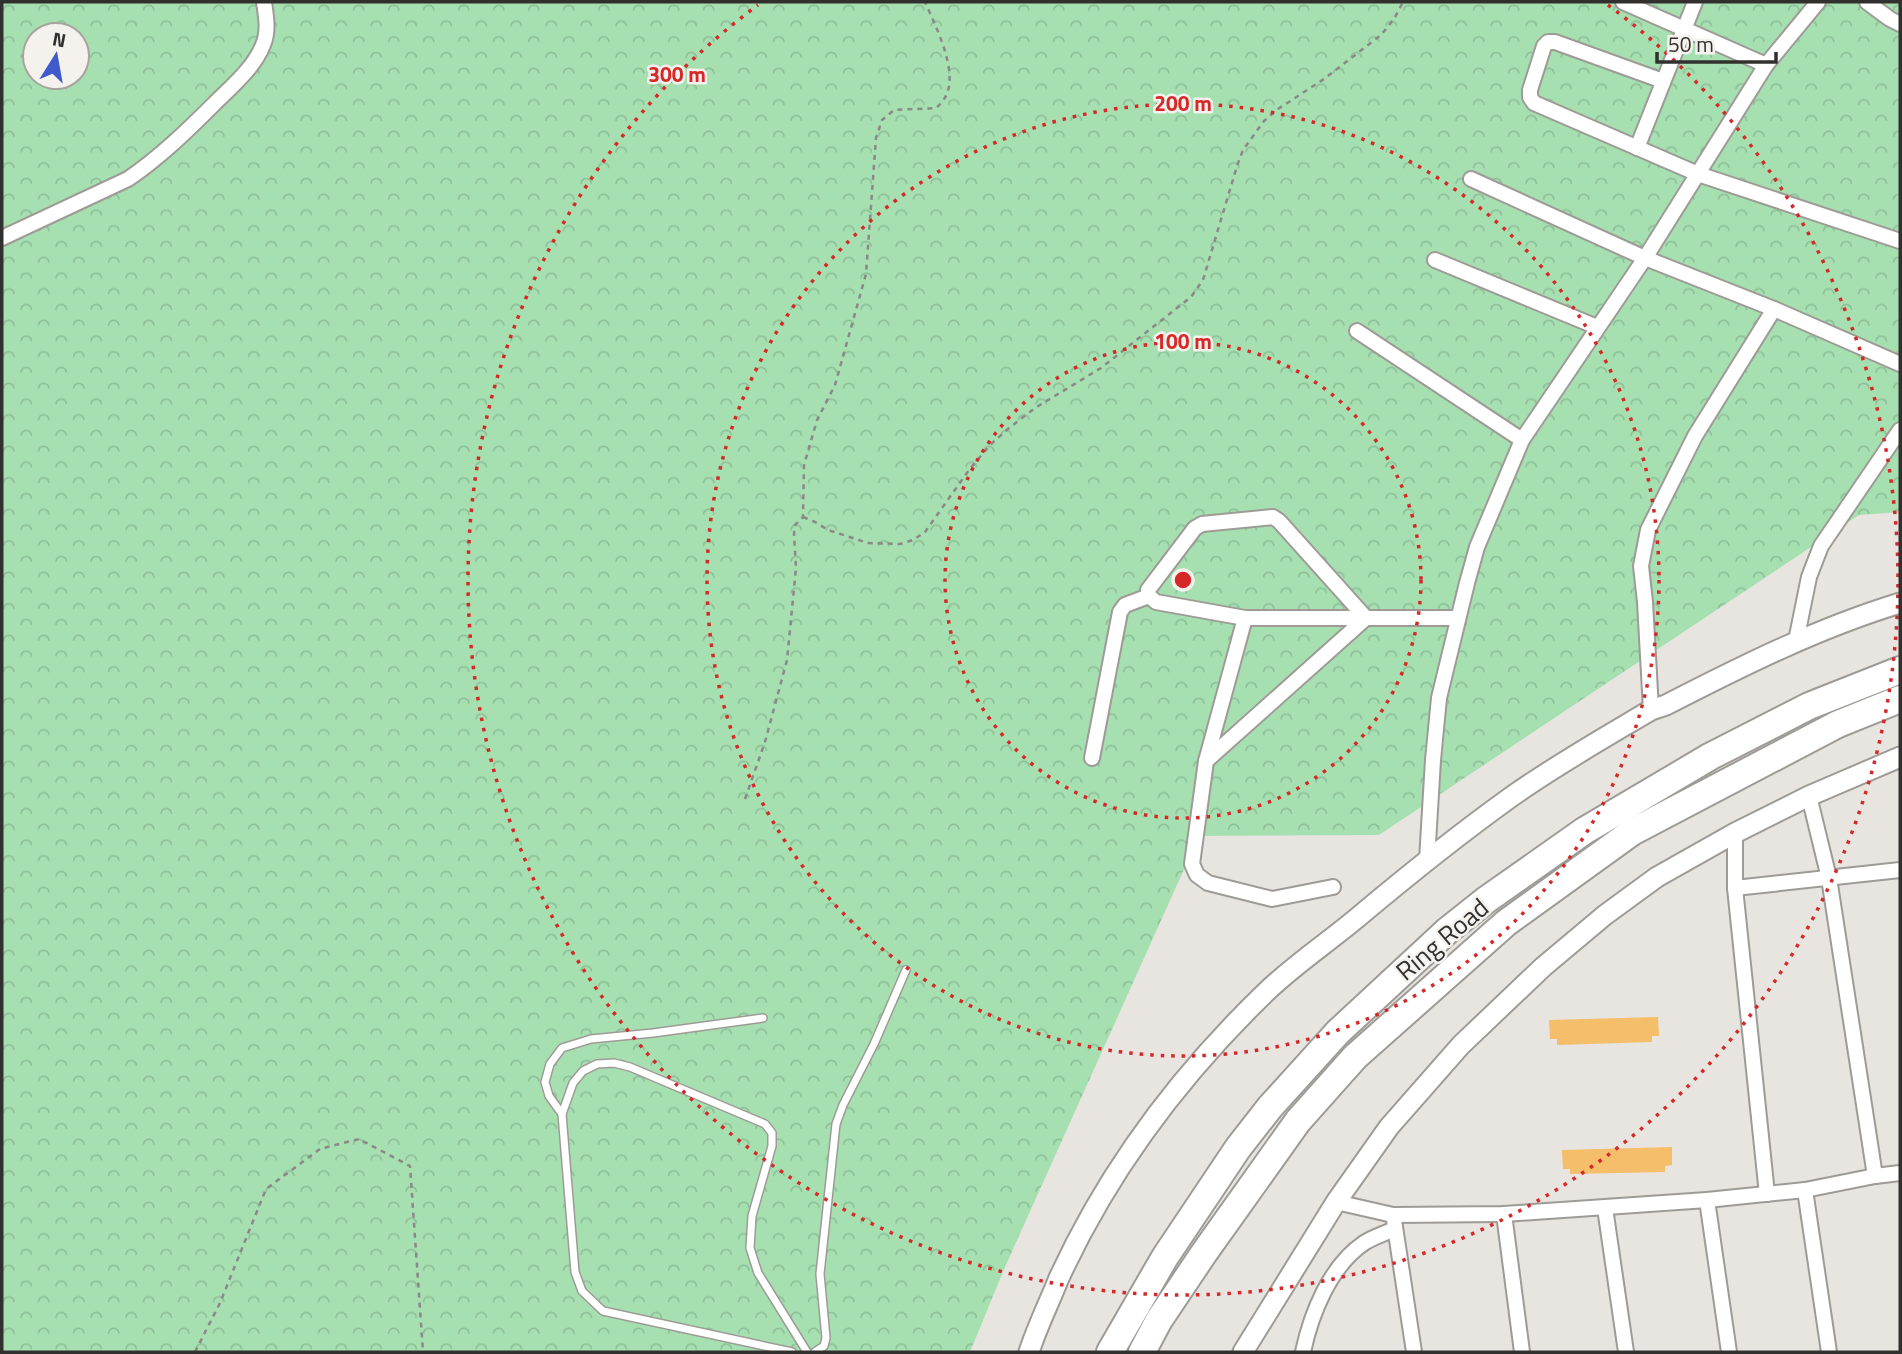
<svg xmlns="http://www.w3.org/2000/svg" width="1902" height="1354" viewBox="0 0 1902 1354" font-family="'Titillium Web',sans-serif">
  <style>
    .forest { fill: url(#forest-crowns); fill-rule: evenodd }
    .building { fill: #f4be6a }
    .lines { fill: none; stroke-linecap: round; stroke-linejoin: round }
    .lane-casing { stroke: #9e9b97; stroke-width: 10 }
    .street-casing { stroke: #9e9b97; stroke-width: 18 }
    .secondary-casing { stroke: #9e9b97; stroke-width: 23 }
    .highway-casing { stroke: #9e9b97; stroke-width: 30 }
    .path { stroke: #8b8885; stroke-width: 2.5; stroke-dasharray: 5 5; stroke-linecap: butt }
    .lane { stroke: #fff; stroke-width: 7 }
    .street { stroke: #fff; stroke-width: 14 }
    .secondary { stroke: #fff; stroke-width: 19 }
    .highway { stroke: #fff; stroke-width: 26 }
    .ring { fill: none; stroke: #d62828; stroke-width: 3.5; stroke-dasharray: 3.5 7 }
    .labels { text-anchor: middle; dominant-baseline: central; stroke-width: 5; stroke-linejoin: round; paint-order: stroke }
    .street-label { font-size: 26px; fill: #32302e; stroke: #f5f1ec }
    .centre { fill: #d62828; stroke: #f5f1ec; stroke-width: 3.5 }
    .ring-label { font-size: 21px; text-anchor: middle; font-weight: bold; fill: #d62828; stroke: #f5f1ec; stroke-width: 5; stroke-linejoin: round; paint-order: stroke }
  </style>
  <defs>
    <pattern id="forest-crowns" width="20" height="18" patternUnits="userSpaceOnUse" patternTransform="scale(1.75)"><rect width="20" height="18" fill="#a6e0b1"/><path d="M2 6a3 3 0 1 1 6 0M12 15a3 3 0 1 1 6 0" fill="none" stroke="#8fc099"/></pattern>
  </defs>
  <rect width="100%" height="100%" fill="#e8e4df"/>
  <!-- forest -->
  <path class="forest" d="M2,2h1898v510l-41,3 -480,320 -180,1 -194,431 -35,85h-968zM35,35h42v42h-42z"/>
  <!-- building -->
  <g class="building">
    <path d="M1658,1017l1,19h-7v6l-95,3v-6h-7l-1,-19z"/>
    <path d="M1672,1147v18l-7,1v6l-95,2v-5h-7l-1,-19z"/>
  </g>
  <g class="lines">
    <!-- lane casing -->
    <g class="lane-casing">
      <g id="lane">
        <path d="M562,1114l-13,-18 -4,-14 5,-18 12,-16 29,-9 62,-6 110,-15"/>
        <path d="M792,1352l-189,-41 -21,-20 -7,-19 -13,-158 11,-31 10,-12 14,-7 17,-1 16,4 135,57 7,9v13l-20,70 -2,32 8,25 49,79"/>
        <path d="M815,1352l9,-6 2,-8 -6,-64 16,-150 7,-19 31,-61 32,-74"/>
      </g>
    </g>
    <!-- street casing -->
    <g class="street-casing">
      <g id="street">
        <path d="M1623,2l143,63"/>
        <path d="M1867,2l23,17 10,5"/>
        <path d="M1663,81l-108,-39h-7l-4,4 -14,44v7l4,6 164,71 202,67"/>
        <path d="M1637,148l58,-146"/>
        <path d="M1471,179l174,79 129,51 126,55"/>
        <path d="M2,238l126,-59c31,-21 59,-48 86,-75 17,-17 40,-36 49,-59 6,-14 3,-29 1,-43"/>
        <path d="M1435,260l162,67"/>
        <path d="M1357,331l165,109"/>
        <path d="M1245,618l-39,143 -14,103 5,11 11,8 64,16 61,-12"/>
        <path d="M1796,641l13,-64 12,-31 79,-116"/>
        <path d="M1651,710l-6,-108 -4,-36 7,-36 47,-94 79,-127"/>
        <path d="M1092,758l28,-146 5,-7 24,-9"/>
        <path d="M1206,761l160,-143 -87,-97 -6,-4 -71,7 -7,4 -47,62 1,6 7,6 89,16h213"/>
        <path d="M1809,796l20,82 46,298"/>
        <path d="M1735,833v55l32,306"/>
        <path d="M1427,860l6,-100 6,-62 28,-115 10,-36 45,-107 123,-182 121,-193 52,-63"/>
        <path d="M1735,888l165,-18"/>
        <path d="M1805,1190l24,162"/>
        <path d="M1707,1200l22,152"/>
        <path d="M1336,1202l57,13 111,-1 203,-14 98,-10 70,-14 25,-3"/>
        <path d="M1605,1208l21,144"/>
        <path d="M1504,1214l18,138"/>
        <path d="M1394,1220l20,132"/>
        <path d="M1303,1352c8,-38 27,-86 61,-109 9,-6 20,-9 30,-14"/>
      </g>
    </g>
    <!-- secondary casing -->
    <g class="secondary-casing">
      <g id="secondary">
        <path d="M1029,1352c8,-25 20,-49 30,-74 50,-109 121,-203 207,-286 28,-27 61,-49 91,-74 50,-42 101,-83 154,-121 45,-32 93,-59 140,-87l15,-5c76,-39 152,-77 234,-102"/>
        <path d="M1243,1352l93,-150 53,-75 72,-82 82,-78 62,-52 52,-38 78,-44 74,-37 91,-39"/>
      </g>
    </g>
    <!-- highway casing -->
    <g class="highway-casing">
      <g id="highway">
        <path d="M1110,1352l55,-95 73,-109 32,-41 68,-75 109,-101 39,-31 98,-69 127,-75 98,-50 91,-36"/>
        <path d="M1142,1352l17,-32 45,-67 94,-132 57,-64 151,-134 126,-91 206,-108 62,-25"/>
      </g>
    </g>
    <!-- path -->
    <g class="path">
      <path d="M803,517l12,5 13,8 40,13 32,1 13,-4 12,-8 44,-62 21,-25 19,-17 26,-20 66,-40 90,-71 12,-17 34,-114 6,-16 21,-29 14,-12 46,-30 57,-44 13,-16 9,-17"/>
      <path d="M745,799l20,-57 22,-82 9,-92 -2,-34 1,-9 8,-8 1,-52 13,-45 18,-35 31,-111 10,-136 6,-18 12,-10 42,-2c3,-3 6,-5 8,-9 17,-24 -9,-74 -19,-97"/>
      <path d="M195,1352l25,-49 46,-114 54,-40 39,-10 51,27 13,186"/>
    </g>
    <!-- lane -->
    <use href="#lane" class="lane"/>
    <!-- street -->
    <use href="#street" class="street"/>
    <!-- secondary -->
    <use href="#secondary" class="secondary"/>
    <!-- highway -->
    <use href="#highway" class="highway"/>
  </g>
  <!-- distance rings -->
  <g class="ring">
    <circle cx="1183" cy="580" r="238"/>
    <circle cx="1183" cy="580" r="476"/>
    <path d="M1608 5A715 715 0 1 1 758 5"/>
  </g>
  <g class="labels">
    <!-- street labels -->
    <g class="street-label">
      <text transform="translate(1442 939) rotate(-40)">Ring Road</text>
    </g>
  </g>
  <circle cx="1183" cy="580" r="10" class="centre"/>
  <g class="ring-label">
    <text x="677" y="82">300 m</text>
    <text x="1183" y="111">200 m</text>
    <text x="1183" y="349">100 m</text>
  </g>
  <!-- border -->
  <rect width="1902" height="1354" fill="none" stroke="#32302e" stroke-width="7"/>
  <!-- north arrow -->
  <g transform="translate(56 56) rotate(11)"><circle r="33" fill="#f5f1ec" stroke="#a7a4a0" stroke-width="2"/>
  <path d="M0-5L12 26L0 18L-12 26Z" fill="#4059cc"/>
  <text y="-10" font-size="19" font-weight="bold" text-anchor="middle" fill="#32302e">N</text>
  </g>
  <!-- scale -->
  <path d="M1657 52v10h119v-10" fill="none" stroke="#32302e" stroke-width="3.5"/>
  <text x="1668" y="52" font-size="21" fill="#32302e" stroke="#f5f1ec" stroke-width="5" paint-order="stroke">50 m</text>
</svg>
